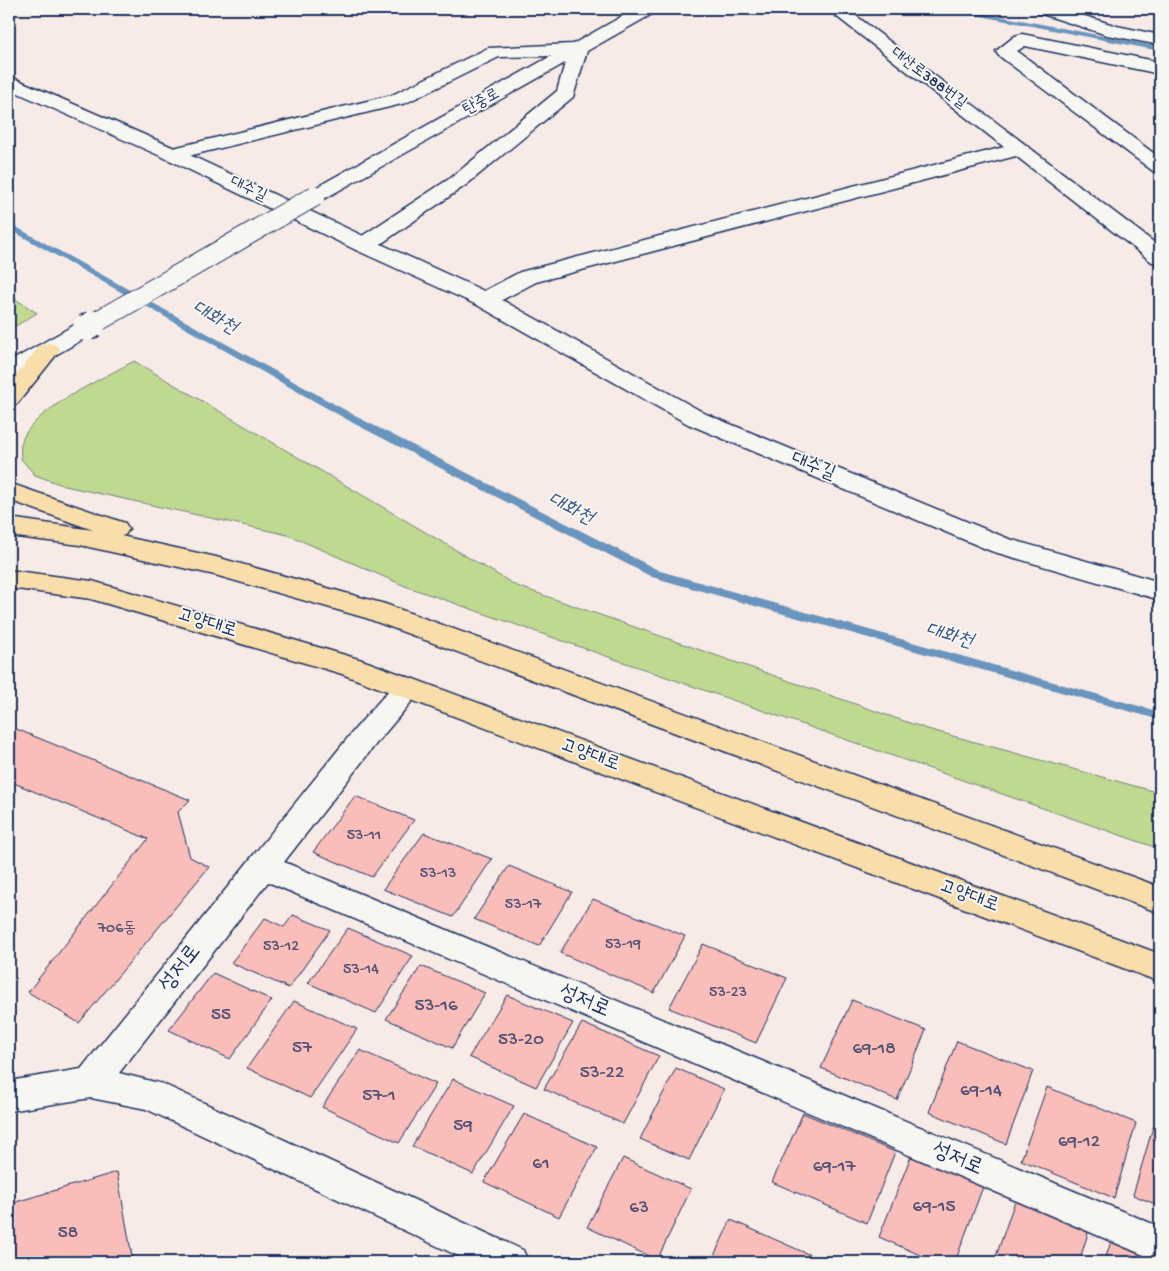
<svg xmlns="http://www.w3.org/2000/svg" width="1169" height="1271" viewBox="0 0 1169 1271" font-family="'Gochi Hand','Poor Story',sans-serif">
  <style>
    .green { fill: #c0d990; stroke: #6e8477 }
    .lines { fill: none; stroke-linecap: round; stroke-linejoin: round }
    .stream { fill: #6894bd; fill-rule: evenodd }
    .building { fill: #f9bdba; stroke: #1b2f5e }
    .minor-casing { stroke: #1b2f5e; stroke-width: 3 }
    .tertiary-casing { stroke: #1b2f5e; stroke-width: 3 }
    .secondary-casing { stroke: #1b2f5e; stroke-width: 3 }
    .primary-casing { stroke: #1b2f5e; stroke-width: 3 }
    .minor { fill: #f6f6f2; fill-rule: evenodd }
    .tertiary { fill: #f6f6f2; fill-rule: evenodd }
    .secondary { fill: #f6f6f2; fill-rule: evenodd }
    .primary { fill: #f9deab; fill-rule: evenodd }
    .secondary-bridge-far1-casing { stroke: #1b2f5e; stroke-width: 22; stroke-linecap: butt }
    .secondary-bridge-casing { stroke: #1b2f5e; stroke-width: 29; stroke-linecap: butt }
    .secondary-bridge-far1 { stroke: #f6f6f2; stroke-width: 20 }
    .secondary-bridge { stroke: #f6f6f2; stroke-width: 26 }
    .labels { text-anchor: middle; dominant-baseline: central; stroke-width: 4; stroke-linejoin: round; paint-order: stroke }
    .far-street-label { font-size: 16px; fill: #1b2f5e; stroke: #f6f6f2 }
    .number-label { font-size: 16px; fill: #525275 }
    .street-label { font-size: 19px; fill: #1b2f5e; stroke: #f6f6f2 }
    .near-number-label { font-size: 19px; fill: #525275 }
    .water-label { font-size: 20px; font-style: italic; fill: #3b5986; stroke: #f6f6f2 }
    .near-street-label { font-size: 22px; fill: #1b2f5e; stroke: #f6f6f2 }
  </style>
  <rect width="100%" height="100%" fill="#f7ebe7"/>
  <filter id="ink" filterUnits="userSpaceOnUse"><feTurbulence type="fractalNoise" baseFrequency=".02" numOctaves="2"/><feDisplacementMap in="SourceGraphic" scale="10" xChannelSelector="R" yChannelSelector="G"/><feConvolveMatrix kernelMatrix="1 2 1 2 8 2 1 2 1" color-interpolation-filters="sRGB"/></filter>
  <g filter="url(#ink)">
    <!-- green -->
    <g class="green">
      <path d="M9,295l28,18 -28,17z"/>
      <path d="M134,361l383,225 407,142 236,65v56l-755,-263 -117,-51 -223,-49 -30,-11 -14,-16c0,-4 -1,-11 0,-15 7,-33 85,-67 113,-83z"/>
    </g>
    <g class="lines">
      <!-- stream -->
      <g class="stream">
        <path d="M950,9h14l196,38v4l-206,-40z"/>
        <path d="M9,223l354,197 297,151 500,141v8l-508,-143 -297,-153 -346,-195z"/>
      </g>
    </g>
    <!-- building -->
    <g class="building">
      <path d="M9,726l181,74 -12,12 12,45 19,10 -130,156 -51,-31 120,-153 -139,-58z"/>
      <path d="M355,796l59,24 -42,57 -59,-25z"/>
      <path d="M424,833l68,26 -39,58 -70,-28z"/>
      <path d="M509,866l63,26 -33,54 -65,-27z"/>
      <path d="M593,899l92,37 -31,57 -94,-40z"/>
      <path d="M293,915l37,15 -41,58 -58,-25 34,-45 19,9z"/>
      <path d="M348,928l65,28 -37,57 -68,-30z"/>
      <path d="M703,944l84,34 -31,65 -87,-35z"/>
      <path d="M421,966l64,27 -33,55 -66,-29z"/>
      <path d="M213,973l59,27 -42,59 -61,-29z"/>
      <path d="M507,995l66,28 -37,64 -67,-30z"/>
      <path d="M852,1000l74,30 -29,70 -76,-32z"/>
      <path d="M294,1001l63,28 -47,69 -63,-30z"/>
      <path d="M582,1023l77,33 -36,68 -79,-35z"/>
      <path d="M957,1041l76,30 -27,73 -77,-32z"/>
      <path d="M360,1050l76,34 -37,59 -77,-36z"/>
      <path d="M676,1068l48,21 -35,71 -49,-21z"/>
      <path d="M453,1079l61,27 -41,68 -61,-28z"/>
      <path d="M1047,1087l89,36 -22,75 -93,-38z"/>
      <path d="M803,1113l92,39 -28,71 -95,-41z"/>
      <path d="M524,1114l73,33 -38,70 -75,-35z"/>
      <path d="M1153,1127l7,3v76l-27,-11z"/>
      <path d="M915,1146l72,30 -32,86h-19l-57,-25z"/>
      <path d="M623,1158l68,31 -34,71 -70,-33z"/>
      <path d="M117,1172l16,90h-124v-58z"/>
      <path d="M1016,1198l73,32 -10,32h-85z"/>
      <path d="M731,1220l95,42h-115z"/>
      <path d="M1112,1239l48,21v2h-56z"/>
    </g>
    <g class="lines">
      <!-- minor casing -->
      <g class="minor-casing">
        <g id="minor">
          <path d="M827,9h20l313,238v16l-8,-1 -136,-106 -480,126 -34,18 204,114 303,125 151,43v18l-169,-49 -303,-127 -211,-119 -121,-55 -3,-5 3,-5 8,-1 8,1 112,51 36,-19 484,-125z"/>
          <path d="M1036,9h26l55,17 43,9v10l-53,-10 -68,-22z"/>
          <path d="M1022,34l138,28v12l-135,-28 -8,5 143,107v15l-7,-2 -155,-116 -2,-4 19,-15z"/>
          <path d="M407,678l10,3 4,7 -4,7 -42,50 -91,117 876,365v35l-892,-380 -149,191 44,11 360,166 5,12h-57l-325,-153 -55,-11 -82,13v-30l72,-12 274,-340 42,-48z"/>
        </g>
      </g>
      <!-- tertiary casing -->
      <g class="tertiary-casing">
        <path id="tertiary" d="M9,76l170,74 193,90 3,5 -3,5 -8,1 -8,-1 -191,-92 -156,-69z"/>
      </g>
      <!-- secondary casing -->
      <g class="secondary-casing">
        <g id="secondary">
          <path d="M635,9h22l-3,4 -67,38 -14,46 -107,88 -94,65 -8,1 -8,-1 -3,-5 3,-5 96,-63 105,-86 8,-28 -243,137 -7,2 -7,-2 -3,-4 3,-4 243,-136 -52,1 -93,46 -234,57 -7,-2 -3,-4 3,-4 227,-55 96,-47 85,-4z"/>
          <path d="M86,321l8,2 3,5 -3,5 -77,44 -8,2v-17l69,-39z"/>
        </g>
      </g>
      <!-- primary casing -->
      <g class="primary-casing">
        <g id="primary">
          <path d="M48,343l8,2 4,5 -43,54 -8,2v-22l31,-39z"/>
          <path d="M9,483l116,40 4,6 -4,6 -4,1 95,21 169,47 775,283v26l-794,-295 -151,-43 -135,-30 -71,-9v-18l84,12 -84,-30z"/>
          <path d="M9,570l83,11 270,79 798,294v28l-818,-308 -251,-75 -82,-11z"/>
        </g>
      </g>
      <!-- minor -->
      <use href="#minor" class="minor"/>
      <!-- tertiary -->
      <use href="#tertiary" class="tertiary"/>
      <!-- secondary -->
      <use href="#secondary" class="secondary"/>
      <!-- primary -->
      <use href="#primary" class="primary"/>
      <!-- secondary-bridge-far1 casing -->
      <g class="secondary-bridge-far1-casing">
        <path id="secondary-bridge-far1" d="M91,325l224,-129"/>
      </g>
      <!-- secondary-bridge casing -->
      <g class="secondary-bridge-casing">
        <path id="secondary-bridge" d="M86,328l7,-4"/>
      </g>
      <!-- secondary-bridge-far1 -->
      <use href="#secondary-bridge-far1" class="secondary-bridge-far1"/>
      <!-- secondary-bridge -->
      <use href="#secondary-bridge" class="secondary-bridge"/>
    </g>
  </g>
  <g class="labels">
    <!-- far-street labels -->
    <g class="far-street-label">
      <text transform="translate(928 79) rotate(37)">대산로388번길</text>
      <text transform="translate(482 103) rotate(-29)">탄중로</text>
      <text transform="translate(248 190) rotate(25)">대수길</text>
    </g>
    <!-- number labels -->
    <g class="number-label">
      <text x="364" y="836">53-11</text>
      <text x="438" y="874">53-13</text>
      <text x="523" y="905">53-17</text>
      <text x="117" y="929">706동</text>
      <text x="623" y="945">53-19</text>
      <text x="281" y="947">53-12</text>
      <text x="361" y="970">53-14</text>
      <text x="728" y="993">53-23</text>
    </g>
    <!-- street labels -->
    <g class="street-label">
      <text transform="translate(813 467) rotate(22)">대수길</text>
      <text transform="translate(207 624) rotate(17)">고양대로</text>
      <text transform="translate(590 756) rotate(20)">고양대로</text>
      <text transform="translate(969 897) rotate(20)">고양대로</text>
    </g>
    <!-- near-number labels -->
    <g class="near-number-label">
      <text x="436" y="1006">53-16</text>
      <text x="221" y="1015">55</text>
      <text x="521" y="1040">53-20</text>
      <text x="302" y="1048">57</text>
      <text x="874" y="1049">69-18</text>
      <text x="602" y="1073">53-22</text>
      <text x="981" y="1091">69-14</text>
      <text x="379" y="1096">57-1</text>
      <text x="463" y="1126">59</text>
      <text x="1079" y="1142">69-12</text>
      <text x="541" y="1164">61</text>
      <text x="834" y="1167">69-17</text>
      <text x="934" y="1207">69-15</text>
      <text x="639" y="1208">63</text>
      <text x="68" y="1233">58</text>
    </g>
    <!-- water labels -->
    <g class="water-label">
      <text transform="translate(214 319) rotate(29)">대화천</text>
      <text transform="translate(570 510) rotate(27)">대화천</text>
      <text transform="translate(949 637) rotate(16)">대화천</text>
    </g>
    <!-- near-street labels -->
    <g class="near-street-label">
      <text transform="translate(181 969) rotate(-52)">성저로</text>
      <text transform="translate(584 1002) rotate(23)">성저로</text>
      <text transform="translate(957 1160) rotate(23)">성저로</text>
    </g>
  </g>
  <!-- margin -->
  <rect width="1169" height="1271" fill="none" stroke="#f6f6f2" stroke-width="30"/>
  <rect x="15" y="15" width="1139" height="1241" fill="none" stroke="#1b2f5e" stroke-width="2" filter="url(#ink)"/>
</svg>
